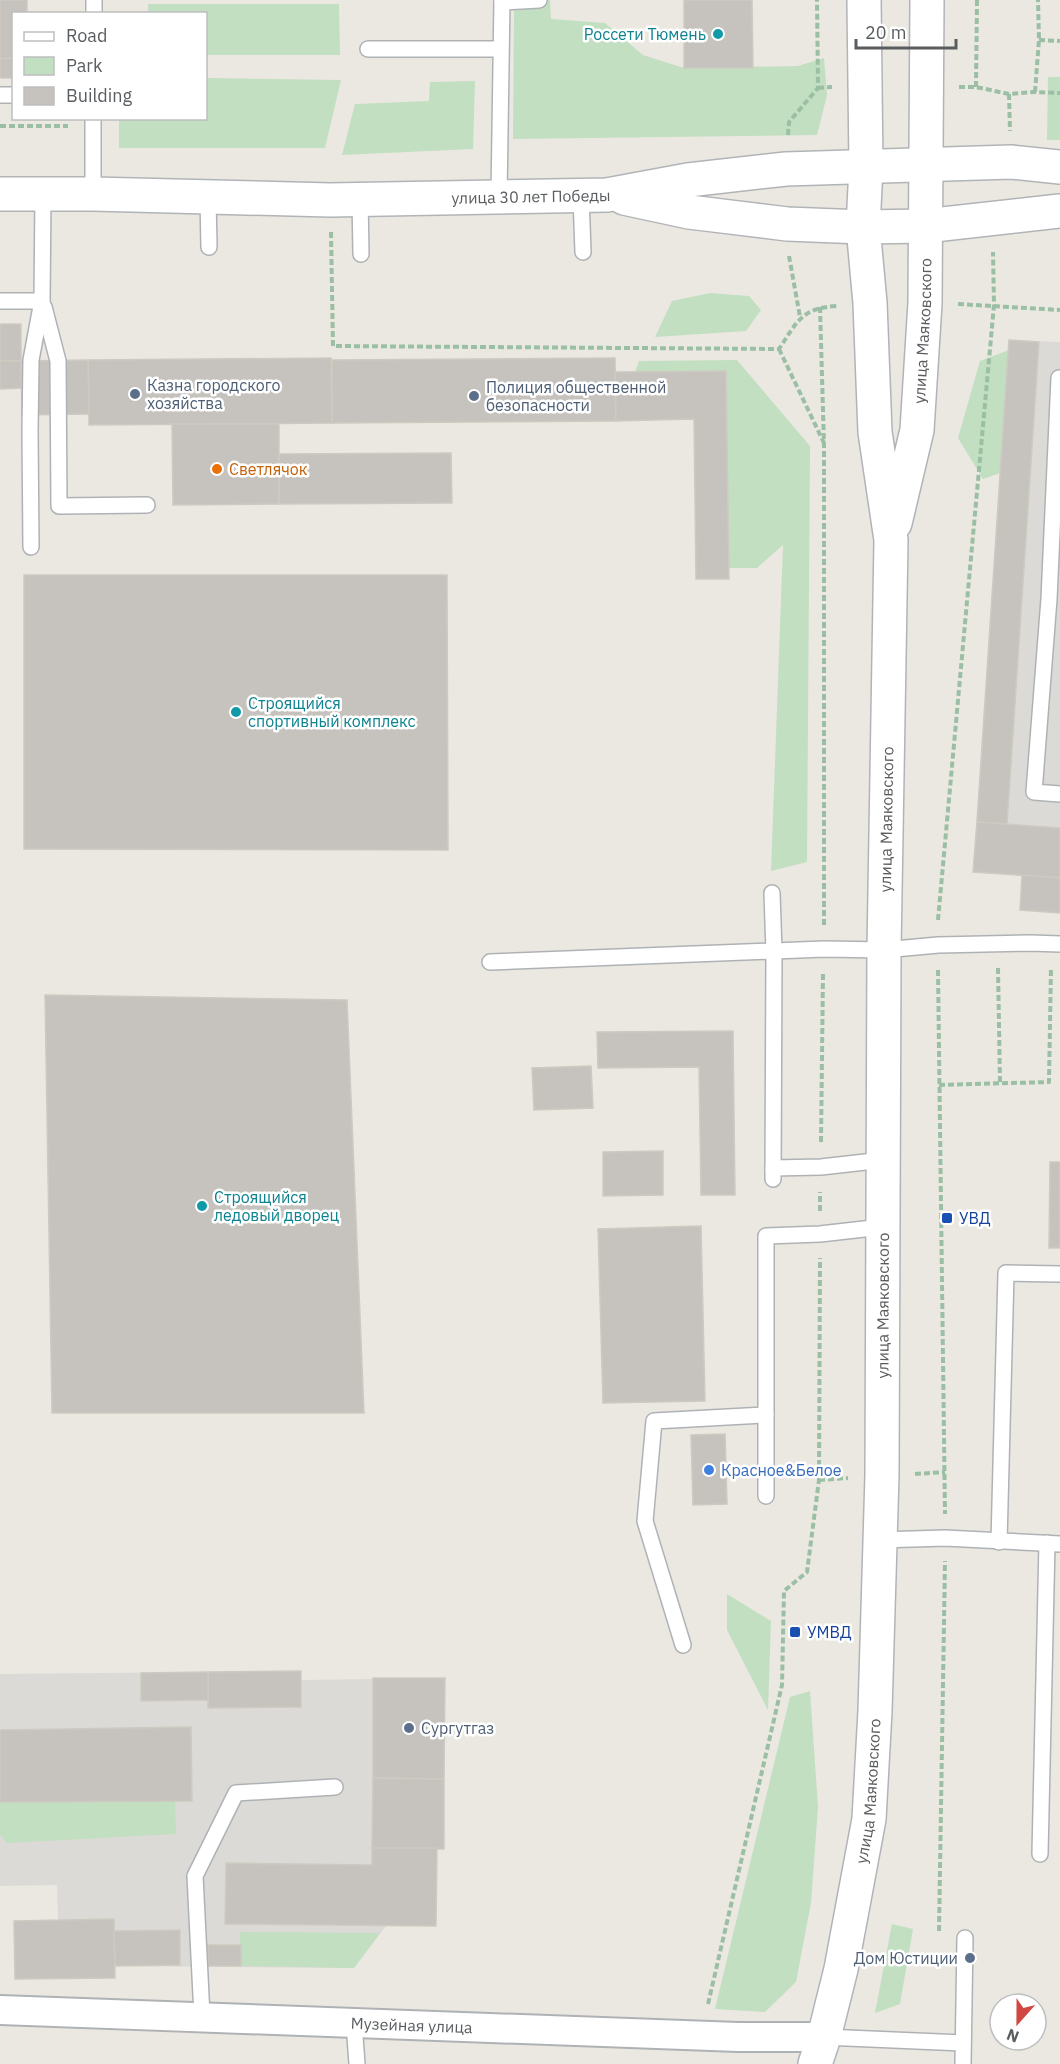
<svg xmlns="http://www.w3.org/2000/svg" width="1060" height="2064" viewBox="0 0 1060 2064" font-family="'IBM Plex Sans',sans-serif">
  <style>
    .industrial { fill: #dcdad6 }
    .green { fill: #c2dfc1 }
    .building { fill: #c6c3be; stroke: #cecac1; stroke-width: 1.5 }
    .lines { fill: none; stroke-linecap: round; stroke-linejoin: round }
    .service-casing { stroke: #afb2b5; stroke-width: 18 }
    .minor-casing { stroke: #afb2b5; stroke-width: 32 }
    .secondary-casing { stroke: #b1b4b7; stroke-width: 36 }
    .path { stroke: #9bbfa4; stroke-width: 4; stroke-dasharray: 6 3; stroke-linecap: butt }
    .service { stroke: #fff; stroke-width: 15 }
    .minor { stroke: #fff; stroke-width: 28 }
    .secondary { stroke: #fff; stroke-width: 33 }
    .culture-dot { fill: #0f9aa8; stroke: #fff; stroke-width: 2 }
    .service-dot { fill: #5c6f8a; stroke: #fff; stroke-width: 2 }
    .food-dot { fill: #e8710a; stroke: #fff; stroke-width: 2 }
    .transit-dot { fill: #1a4fb4; stroke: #fff; stroke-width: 2 }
    .shop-dot { fill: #3f7fe0; stroke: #fff; stroke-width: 2 }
    .labels { text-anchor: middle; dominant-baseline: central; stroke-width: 5; stroke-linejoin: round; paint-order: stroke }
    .culture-label { font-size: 16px; fill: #0d838f; stroke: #fff; text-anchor: start }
    .street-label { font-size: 16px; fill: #5a5d60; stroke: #fff }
    .service-label { font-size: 16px; fill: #4e5e75; stroke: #fff; text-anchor: start }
    .food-label { font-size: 16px; fill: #c56008; stroke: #fff; text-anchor: start }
    .transit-label { font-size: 16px; fill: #164399; stroke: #fff; text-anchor: start }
    .shop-label { font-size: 16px; fill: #366cbe; stroke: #fff; text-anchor: start }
  </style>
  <rect width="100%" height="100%" fill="#ebe8e1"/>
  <!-- industrial -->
  <g class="industrial">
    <path d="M1009,340l51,2v536l-87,-6z"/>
    <path d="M301,1671v9l144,-2 -1,171h-7l-1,77h-50l-32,42 -239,-2 -1,-47 -56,1 -1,-35 -57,1v-212z"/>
  </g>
  <!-- green -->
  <g class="green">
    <path d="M517,0h33l1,19 54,4 38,32 41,13 114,-2 26,-8 3,37 -10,40 -304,4 1,-129z"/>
    <path d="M148,4h191l1,51h-134v-41l-58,-1z"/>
    <path d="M1048,77h12v63h-13z"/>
    <path d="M206,78l135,2 -16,68h-206v-29l87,-1z"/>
    <path d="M475,81l-2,68 -131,6 13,-51 74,-3 1,-19z"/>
    <path d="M710,293l39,3 12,14 -15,21 -91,6 17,-36z"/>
    <path d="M1009,350l-9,123 -17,6 -25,-41 22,-77z"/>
    <path d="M737,360l73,86 -3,416 -36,9 12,-326 -26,23h-29l-2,-197 -91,1 4,-11z"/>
    <path d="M727,1594l44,27 -3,89 -41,-80z"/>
    <path d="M810,1691l8,116 -7,96 -15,79 -31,30 -50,-3 75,-312z"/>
    <path d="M175,1801l1,33 -169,9 -7,-8v-33z"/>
    <path d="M892,1924l21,5 -13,75 -25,9z"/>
    <path d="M240,1932l140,1 -26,35 -113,-2z"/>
  </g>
  <!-- building -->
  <g class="building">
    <path d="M0,0h27v14h-13v44l-14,1z"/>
    <path d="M684,0h68l1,68h-69z"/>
    <path d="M13,58v20h-13v-19z"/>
    <rect x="0" y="324" width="21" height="37"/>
    <path d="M1009,340l30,2 -32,482 -30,-2z"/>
    <path d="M331,358l1,65 -243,2 -1,-65z"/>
    <path d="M615,358l1,63 -284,2v-63z"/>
    <path d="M88,360l1,54 -67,1 -1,-54z"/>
    <path d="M0,361h21v27l-21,1z"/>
    <path d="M726,371l3,208h-33l-2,-160 -78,2 -1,-49z"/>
    <path d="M172,424h107v80l-106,1z"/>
    <path d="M451,453l1,50 -173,1v-50z"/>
    <path d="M24,575h423l1,275 -424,-1z"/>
    <path d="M977,822l83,6v50l-87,-6z"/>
    <path d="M1022,875l38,3v35l-40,-3z"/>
    <path d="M45,995l302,5 17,413h-312z"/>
    <path d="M733,1031l2,164h-34l-2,-128 -101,1 -1,-36z"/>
    <path d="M591,1066l2,42 -59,2 -2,-42z"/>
    <path d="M663,1151v44l-60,1v-44z"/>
    <path d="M1050,1162h10v86h-11z"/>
    <path d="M701,1226l4,175 -102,2 -5,-174z"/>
    <path d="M725,1434l2,70 -34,1 -2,-70z"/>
    <path d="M301,1671v36l-93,1v-36z"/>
    <path d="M208,1672v28l-67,1v-28z"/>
    <path d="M373,1678h72l-1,101 -71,-1z"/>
    <path d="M191,1727l1,74 -192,1v-72z"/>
    <path d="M373,1778l71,1v70l-72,-1z"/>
    <path d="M372,1848h65l-1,78 -211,-2 1,-61 146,2z"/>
    <path d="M114,1919l1,59 -100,1 -1,-58z"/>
    <path d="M180,1930v35l-65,1 -1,-35z"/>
    <rect x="208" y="1945" width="33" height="21"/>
  </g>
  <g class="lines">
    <!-- service casing -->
    <g class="service-casing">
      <g id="service">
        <path d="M502,2l37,-2"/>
        <path d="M94,14v-14"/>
        <path d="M368,49h132"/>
        <path d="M0,95h14"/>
        <path d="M93,118v76"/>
        <path d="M581,196l2,56"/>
        <path d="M499,197l3,-197"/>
        <path d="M208,198l1,49"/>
        <path d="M360,199l1,55"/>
        <path d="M0,301h42"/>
        <path d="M44,307l14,54 1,145 88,-1"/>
        <path d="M1060,378h-1l-10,221 -15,193 26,2"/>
        <path d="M31,547l-1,-116 1,-71 11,-59 1,-106"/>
        <path d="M772,893l2,59 -1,227"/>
        <path d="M490,962l334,-13 60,1 54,-5 92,-2 30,1"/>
        <path d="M773,1168l48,-1 62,-7"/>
        <path d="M766,1496v-260l54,-2 62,-7"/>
        <path d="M879,1540l66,-2 115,6"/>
        <path d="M999,1542l7,-269 54,1"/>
        <path d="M683,1645l-38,-124 9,-100 112,-6"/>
        <path d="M1040,1854l7,-311"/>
        <path d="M202,2016l-7,-140 41,-83 99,-6"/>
        <path d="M354,2023l3,41"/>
        <path d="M824,2037l139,6"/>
        <path d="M963,2064l2,-126"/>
      </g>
    </g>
    <!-- minor casing -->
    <g class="minor-casing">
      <g id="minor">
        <path id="s1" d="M0,2010l738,27h86"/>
      </g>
    </g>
    <!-- secondary casing -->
    <g class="secondary-casing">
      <g id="secondary">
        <path id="s2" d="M0,194h93l237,6 277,-5 81,-15 98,-11 225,-7 49,5"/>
        <path d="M624,198l65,14 98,12 76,3 62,-1 135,-15"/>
        <path id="s3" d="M895,523l22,-93 8,-127 2,-303"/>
        <path id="s4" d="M815,2064l9,-27 17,-68 28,-150 6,-108 7,-236 2,-525 7,-410 -16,-108 -5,-129 -7,-76 3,-60 -2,-167"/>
      </g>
    </g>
    <!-- path -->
    <g class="path">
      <path d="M1039,40l21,1"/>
      <path d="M959,87h17l33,7 26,-2 25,1"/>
      <path d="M976,87l1,-87"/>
      <path d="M818,88l14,-1"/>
      <path d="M1035,92l4,-52 -1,-40"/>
      <path d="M1009,94l1,37"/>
      <path d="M0,126h68"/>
      <path d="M788,135l1,-13 29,-34 -1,-88"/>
      <path d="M331,232l2,114 446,3c18,-27 22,-41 58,-43"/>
      <path d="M789,256l11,61"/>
      <path d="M958,304l102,6"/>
      <path d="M820,307l4,138v481"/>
      <path d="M779,349l45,94"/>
      <path d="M938,920l56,-615 -1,-53"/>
      <path d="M998,968l2,115"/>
      <path d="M938,970l7,544"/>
      <path d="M939,1085l110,-3 2,-115"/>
      <path d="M821,1142l2,-169"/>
      <path d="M820,1211v-19"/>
      <path d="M915,1474l30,-2"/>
      <path d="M819,1480l29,-2"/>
      <path d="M939,1931l6,-370"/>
      <path d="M708,2004l74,-319 2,-94 23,-19 12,-92 1,-222"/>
    </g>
    <!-- service -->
    <use href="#service" class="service"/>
    <!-- minor -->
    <use href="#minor" class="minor"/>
    <!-- secondary -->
    <use href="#secondary" class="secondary"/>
  </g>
  <!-- markers -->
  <g class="culture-dot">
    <circle cx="718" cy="34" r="6"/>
    <circle cx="236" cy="712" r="6"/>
    <circle cx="202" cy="1206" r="6"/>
  </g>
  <g class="service-dot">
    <circle cx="135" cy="394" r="6"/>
    <circle cx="474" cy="396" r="6"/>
    <circle cx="409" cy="1728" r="6"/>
    <circle cx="970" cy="1958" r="6"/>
  </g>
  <circle class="food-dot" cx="217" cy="469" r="6"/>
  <g class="transit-dot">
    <rect x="941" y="1212" width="12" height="12" rx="3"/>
    <rect x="789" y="1626" width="12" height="12" rx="3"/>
  </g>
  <circle class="shop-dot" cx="709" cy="1470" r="6"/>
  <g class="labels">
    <!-- culture labels -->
    <g class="culture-label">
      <text x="706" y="34" text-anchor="end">Россети Тюмень</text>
      <text x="248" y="703">Строящийся<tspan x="248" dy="18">спортивный комплекс</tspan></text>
      <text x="214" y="1197">Строящийся<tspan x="214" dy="18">ледовый дворец</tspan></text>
    </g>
    <!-- street labels -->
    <g class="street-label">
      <text stroke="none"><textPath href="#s2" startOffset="531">улица 30 лет Победы</textPath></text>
      <text stroke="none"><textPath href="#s3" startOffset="195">улица Маяковского</textPath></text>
      <text stroke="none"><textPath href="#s4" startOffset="1251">улица Маяковского</textPath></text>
      <text stroke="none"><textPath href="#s4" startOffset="765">улица Маяковского</textPath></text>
      <text stroke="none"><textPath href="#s4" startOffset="279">улица Маяковского</textPath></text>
      <text stroke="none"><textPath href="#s1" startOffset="412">Музейная улица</textPath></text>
    </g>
    <!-- service labels -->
    <g class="service-label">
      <text x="147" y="385">Казна городского<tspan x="147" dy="18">хозяйства</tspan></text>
      <text x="486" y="387">Полиция общественной<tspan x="486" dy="18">безопасности</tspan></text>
      <text x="421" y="1728">Сургутгаз</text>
      <text x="958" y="1958" text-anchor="end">Дом Юстиции</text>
    </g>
    <!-- food labels -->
    <g class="food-label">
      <text x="229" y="469">Светлячок</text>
    </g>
    <!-- transit labels -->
    <g class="transit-label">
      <text x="959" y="1218">УВД</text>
      <text x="807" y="1632">УМВД</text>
    </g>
    <!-- shop labels -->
    <g class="shop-label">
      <text x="721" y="1470">Красное&amp;Белое</text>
    </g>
  </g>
  <!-- legend -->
  <rect x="12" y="12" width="195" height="108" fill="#ffffff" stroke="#bdbebf" stroke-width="1.5"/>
  <rect x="24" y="32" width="30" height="9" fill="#ffffff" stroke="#bdbebf" stroke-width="1.5"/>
  <text x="66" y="42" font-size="18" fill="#5a5d60">Road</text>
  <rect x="24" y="57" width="30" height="18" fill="#c2dfc1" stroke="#bdbebf" stroke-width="1.5"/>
  <text x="66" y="72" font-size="18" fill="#5a5d60">Park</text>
  <rect x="24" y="87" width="30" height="18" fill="#c6c3be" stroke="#bdbebf" stroke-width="1.5"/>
  <text x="66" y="102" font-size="18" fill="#5a5d60">Building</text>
  <!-- north arrow -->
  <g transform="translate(1018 2022) rotate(201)"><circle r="28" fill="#ffffff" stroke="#bdbebf" stroke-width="1.5"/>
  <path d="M0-4.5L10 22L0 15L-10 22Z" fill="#d14741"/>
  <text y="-9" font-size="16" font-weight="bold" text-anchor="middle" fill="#5a5d60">N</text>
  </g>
  <!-- scale -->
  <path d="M856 39v9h100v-9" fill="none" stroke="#5a5d60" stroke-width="3"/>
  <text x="865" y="39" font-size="18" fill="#5a5d60" stroke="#ffffff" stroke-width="4.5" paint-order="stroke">20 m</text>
</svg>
